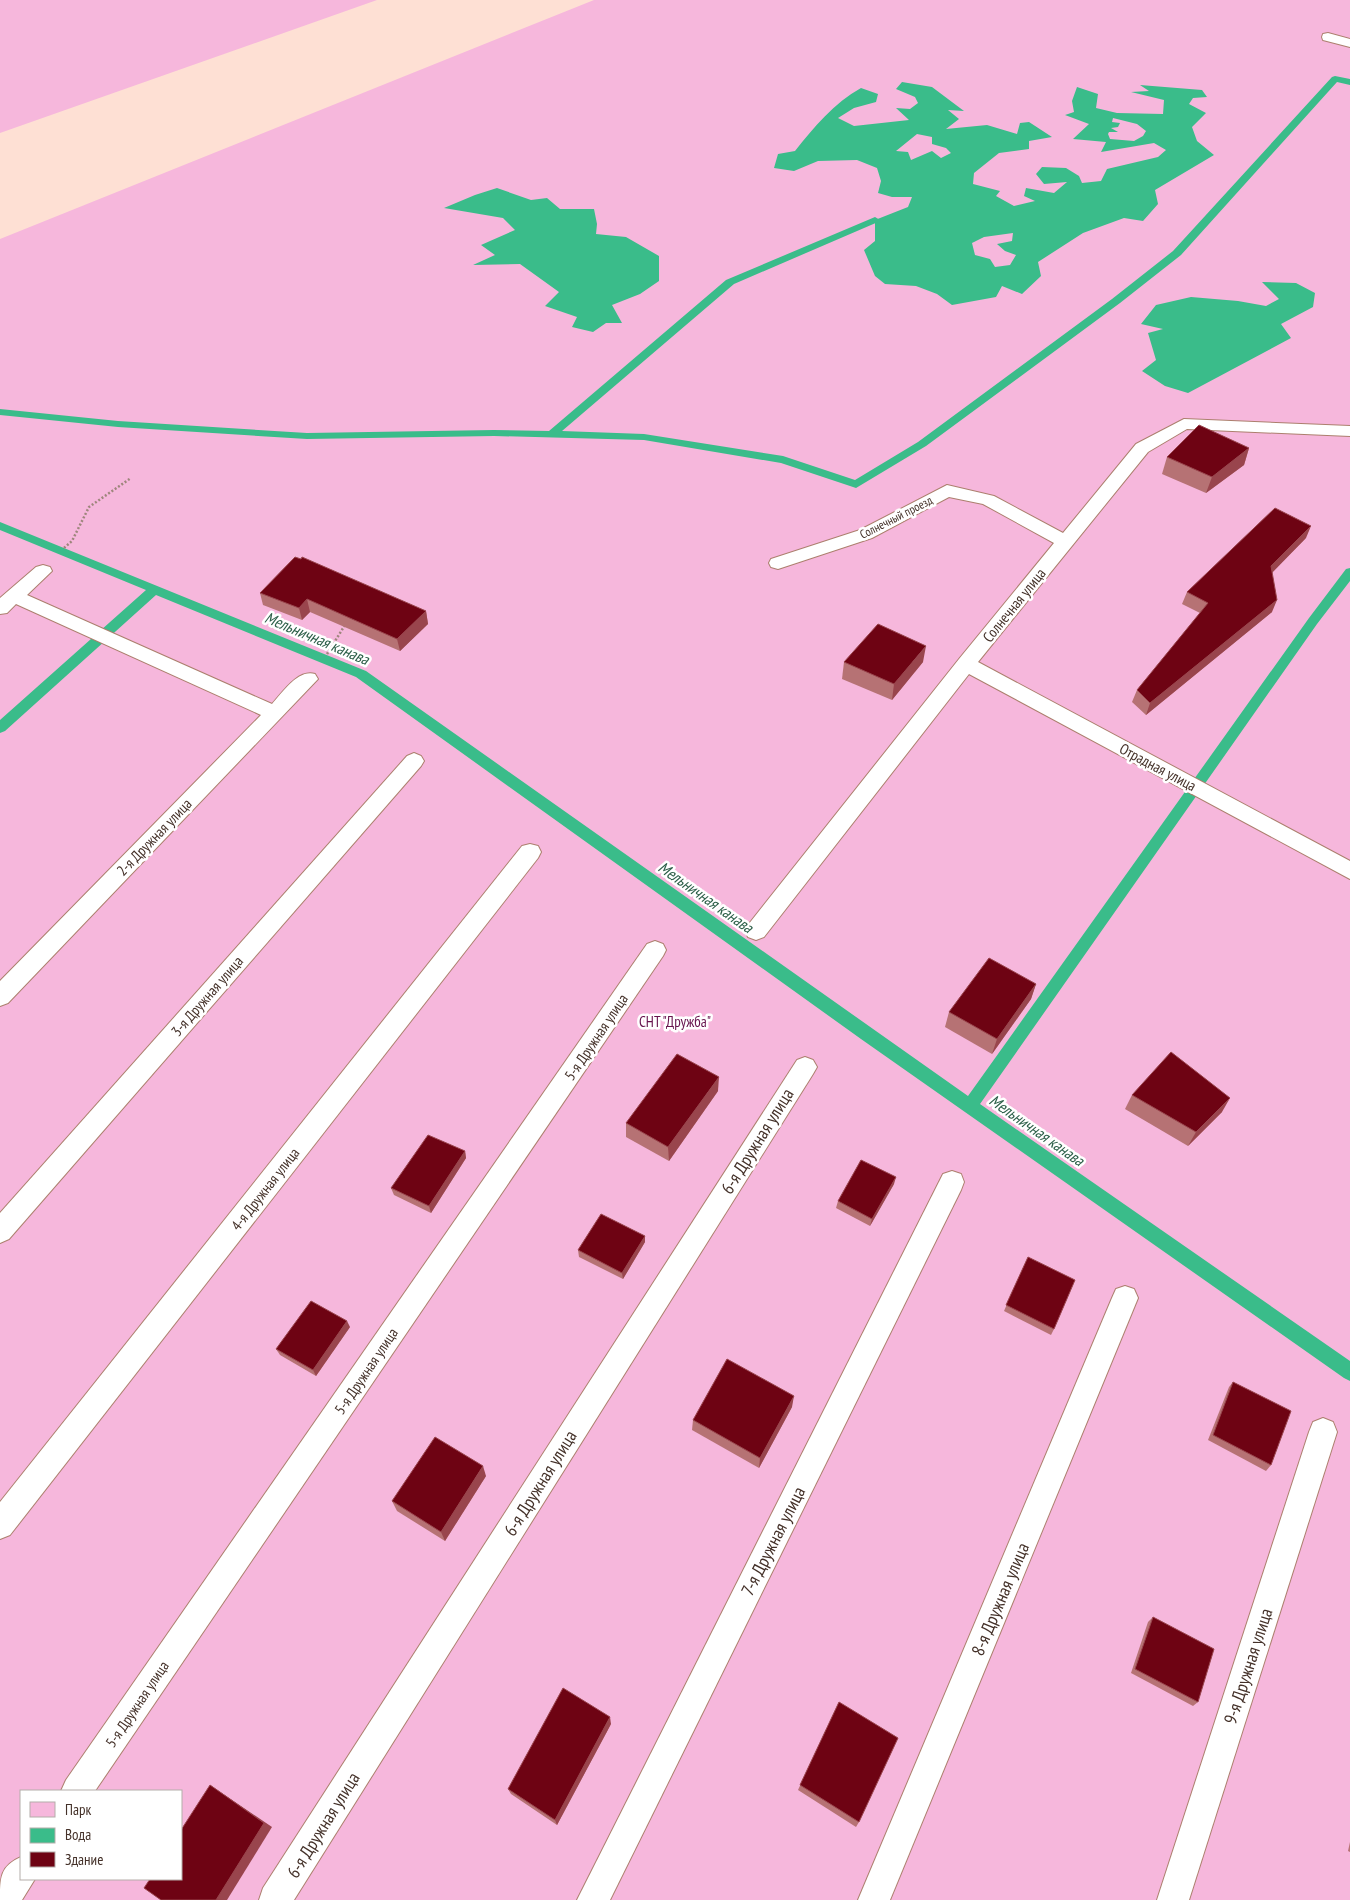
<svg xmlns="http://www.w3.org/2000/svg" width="1350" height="1900" viewBox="0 0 1350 1900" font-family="'PT Sans Narrow',sans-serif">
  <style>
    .green { fill: #f6b7dc; fill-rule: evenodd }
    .water { fill: #3abc8a; fill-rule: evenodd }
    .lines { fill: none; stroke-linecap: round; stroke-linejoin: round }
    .stream { fill: #3abc8a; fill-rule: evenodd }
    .lane-casing { stroke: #ac7f6d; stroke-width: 2 }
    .path { stroke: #9e867c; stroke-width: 2.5; stroke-dasharray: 2 2; stroke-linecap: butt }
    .lane { fill: #fff; fill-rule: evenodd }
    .wall { fill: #b67274 }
    .shaded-wall { fill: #99454d }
    .building { fill: #6e0313; stroke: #99454d }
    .labels { text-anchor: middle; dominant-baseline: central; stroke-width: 5; stroke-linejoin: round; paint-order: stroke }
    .far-street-label { font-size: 12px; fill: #443129; stroke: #fff }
    .street-label { font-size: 15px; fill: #443129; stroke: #fff }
    .park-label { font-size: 15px; fill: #66124d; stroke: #fff }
    .water-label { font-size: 16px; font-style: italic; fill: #2d5f49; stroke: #fff }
    .near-street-label { font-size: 18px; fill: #443129; stroke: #fff }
  </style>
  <rect width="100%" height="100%" fill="#fee0d4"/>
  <!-- green -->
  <g class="green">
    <path d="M0,0h377l-377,133z"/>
    <path d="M594,0h756v1900h-1350v-1661zM21,1791h160v88h-160z"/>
  </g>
  <!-- water -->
  <g class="water">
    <path d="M902,82l30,5 32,24 -16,-1 11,9 -13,10 41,-4 30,9 3,-11 9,-1 23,15 -23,4v8l-30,4 -25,20 -1,11 27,7 -4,5 18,10 21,-5 -11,-5 2,-8 28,5 13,-11 -23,2 -8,-10 6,-7 24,1 13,8 3,7 19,-2 6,-12 51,-12 8,-7 -12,-7 -53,9 5,-10 -33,-3 16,-15 -24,-9 9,-3 -2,-11 5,-14 21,7 -2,14 21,5 46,1 1,-14 -33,-8 18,-1 -9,-6 62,5 5,7 -14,1 -4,6 17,9 -14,14 5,14 17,14 -59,35 3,14 -15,17 -19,-3 -41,15 -45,29 3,14 -19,18 -20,-8 -6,11 -44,8 -15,-11 -21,-8 -31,-2 -10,-8 -11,-26 11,-9v-21l33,-13 4,-10h-20l-14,-4 3,-12 -4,-13 -20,-8 -39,1 -24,10 -20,-3 4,-14 17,-3c19,-24 39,-48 66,-63l17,6 -2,8 -22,6 -16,10 16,8 55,-6 -13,-12 14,1 8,-6 -3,-6 -19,-8zM1113,118l24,6 9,7 -3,5 -9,5 -24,-2 -2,-5 1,-2h9l-7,-4 7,-1 2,-4 -8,-1zM917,134l15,3v7l14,4 5,5 -10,5 -9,-7 -21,9 -3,-8 -12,-1zM1013,233l-1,8 -15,3 8,7 11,4 -6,10 -15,2 -5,-8 -15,-4 -3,-12 12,-6z"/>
    <path d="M497,188l34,12 16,-2 13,11h34l3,15 -1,10 30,3 33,19v25l-19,13 -28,11 10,18h-16l-13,9 -21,-5 5,-10 -32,-11 14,-14 -39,-28 -47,1 22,-10 -14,-10 34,-15 -12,-12 -59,-10 31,-13z"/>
    <path d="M1262,282l34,1 19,10 -2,14 -32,17 10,14 -103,55 -23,-7 -23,-15 14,-11 -8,-27 15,-4 -22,-5 15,-19 35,-8 47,4 28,5 13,-7z"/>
  </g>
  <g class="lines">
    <!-- stream -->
    <g class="stream">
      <path d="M1335,76l15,3v6l-13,-3 -156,173 -61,48 -194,143 -70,42 -75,-25 -137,-23 -150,-4 -187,3 -189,-12 -118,-12v-6l118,12 189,12 187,-3 55,1 177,-151 149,-63 5,3 -2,2 -144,62 -172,147 82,3 139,22 72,24 63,-38 194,-143 61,-48 159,-174z"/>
      <path d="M0,522l366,149 602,425 341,-478 37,-49 4,-1v13l-33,43 -337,480 370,257v20l-6,-3 -483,-339 -505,-362 -200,-82 -151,136 -5,2v-13l146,-130 -146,-60z"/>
    </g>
    <!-- lane casing -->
    <g class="lane-casing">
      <g id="lane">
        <path d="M1328,33l22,6v8l-27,-7 -1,-3 1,-3z"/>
        <path d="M1184,419l166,7v10l-163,-7 -39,23 -170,210 372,199v18l-381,-205 -205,263 -8,3 -8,-3 -3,-6 3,-6 211,-266 95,-116 -71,-39 -34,-7 -77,41 -94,31 -7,-2 -2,-4 2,-4 89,-29 87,-45 47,11 69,37 73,-89z"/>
        <path d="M43,565l7,2 2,4 -25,24 245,109c11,-12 26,-35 43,-30l3,5 -310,324 -8,3v-25l261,-266 -245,-111 -9,9 -7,1v-16l36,-31z"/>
        <path d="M414,753l7,3 3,5 -3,5 -412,473 -9,4v-30l407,-457z"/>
        <path d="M530,844l8,2 3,6 -3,6 -528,677 -10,4v-37l522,-656z"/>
        <path d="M655,941l8,3 3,6 -3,6 -568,835h-34l5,-11 581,-836z"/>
        <path d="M805,1057l8,3 4,7 -4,7 -519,826h-35l4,-12 534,-828z"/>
        <path d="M952,1171l9,3 3,8 -3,8 -351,710h-33l366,-726z"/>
        <path d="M1125,1286l9,3 4,9 -248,602h-32l254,-602 4,-9z"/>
        <path d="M1323,1418l10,4 4,10 -148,468h-32l152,-468 4,-10z"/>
        <path d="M21,1857v22h14l-13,21h-22c0,-22 0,-34 21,-43z"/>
      </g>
    </g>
    <!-- path -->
    <g class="path">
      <path d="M64,548l8,-7 17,-34 42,-29"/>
      <path d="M327,654l18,-29"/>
    </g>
    <!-- lane -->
    <use href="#lane" class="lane"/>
  </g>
  <!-- wall -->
  <g class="wall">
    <path d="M1249,448l-5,17 -38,28 -44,-19 5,-17z"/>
    <path d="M1306,538l-34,34v40l-126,103 -14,-13 5,-12 63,-77 -18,-9 5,-12z"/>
    <path d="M260,593l166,18 2,13 -28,27 -90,-39 -8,8 -39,-15z"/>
    <path d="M844,662h79l-31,38 -50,-21z"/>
    <path d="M1036,984l-5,15 -39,55 -47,-27 4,-15z"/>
    <path d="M718,1091l-49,70 -43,-24v-14z"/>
    <path d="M1132,1095l90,17 -34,34 -63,-37z"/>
    <path d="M465,1151l1,7 -35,55 -37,-18 -3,-7z"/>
    <path d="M894,1184l-24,42 -34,-18 2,-7z"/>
    <path d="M645,1236v6l-22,37 -44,-22 -1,-7z"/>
    <path d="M1028,1257l26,72 -3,6 -47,-24z"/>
    <path d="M350,1327l-34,49 -36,-21 -4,-6z"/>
    <path d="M1233,1382l38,83 -5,6 -58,-31 21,-53z"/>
    <path d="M792,1407l-33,61 -67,-38 1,-10z"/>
    <path d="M486,1476l-41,65 -48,-30 -5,-10z"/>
    <path d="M1153,1617l45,85 -5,4 -62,-33 17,-51z"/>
    <path d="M839,1702l20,120 -3,5 -58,-37z"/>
    <path d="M611,1724l-54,101 -46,-31 -3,-5z"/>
    <path d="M1350,1842v10l-2,-1z"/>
  </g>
  <!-- shaded-wall -->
  <g class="shaded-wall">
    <path d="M1249,448l-5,17 -38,28 6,-16z"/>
    <path d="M1311,526l-5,12 -40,41 5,-13z"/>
    <path d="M307,599l3,13 -8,8 -3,-12z"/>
    <path d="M1277,600l-5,12 -126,103 4,-12z"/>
    <path d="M426,611l2,13 -28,27 -3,-12z"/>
    <path d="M926,646l-3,16 -31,38 2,-16z"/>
    <path d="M1036,984l-5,15 -39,55 5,-15z"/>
    <path d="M719,1077l-1,14 -49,70 -1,-14z"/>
    <path d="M1230,1098l-8,14 -34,34 8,-14z"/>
    <path d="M465,1151l1,7 -35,55 -2,-7z"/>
    <path d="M896,1177l-2,7 -24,42 2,-7z"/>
    <path d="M645,1236v6l-22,37 -1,-6z"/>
    <path d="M347,1321l3,6 -34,49 -3,-6z"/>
    <path d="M794,1396l-2,11 -33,61 1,-10z"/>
    <path d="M483,1466l3,10 -41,65 -4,-9z"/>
    <path d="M610,1717l1,7 -54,101 -2,-5z"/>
    <path d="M210,1785l62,42 -45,73h-11z"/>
  </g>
  <!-- building -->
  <g class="building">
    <path d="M1199,425l50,23 -37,29 -45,-20z"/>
    <path d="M1275,508l36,18 -40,40 6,34 -127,103 -13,-13 71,-87 -21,-11z"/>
    <path d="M295,557l6,2 1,-2 124,54 -29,28 -90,-40 -8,9 -39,-15z"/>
    <path d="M878,624l48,22 -32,38 -50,-22z"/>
    <path d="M989,958l47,26 -39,55 -48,-27z"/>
    <path d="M1171,1052l59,46 -34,34 -64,-37z"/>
    <path d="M677,1054l42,23 -51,70 -42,-24z"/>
    <path d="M428,1135l37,16 -36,55 -38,-18z"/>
    <path d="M861,1160l35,17 -24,42 -34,-18z"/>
    <path d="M601,1214l44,22 -23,37 -44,-23z"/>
    <path d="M1028,1257l47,23 -21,49 -48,-24z"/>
    <path d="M311,1301l36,20 -34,49 -37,-21z"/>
    <path d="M727,1359l67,37 -34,62 -67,-38z"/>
    <path d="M1233,1382l58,29 -20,54 -58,-30z"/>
    <path d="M435,1437l48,29 -42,66 -49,-31z"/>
    <path d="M1153,1617l61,32 -16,53 -63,-33z"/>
    <path d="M563,1688l47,29 -55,103 -47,-31z"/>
    <path d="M839,1702l59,36 -39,84 -59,-37z"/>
    <path d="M210,1785l54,38 -48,77h-55l-17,-12 6,-9h31v-49z"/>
  </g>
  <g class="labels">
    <!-- far-street labels -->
    <g class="far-street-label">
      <text transform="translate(896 517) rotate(-27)">Солнечный проезд</text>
    </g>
    <!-- street labels -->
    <g class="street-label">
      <text transform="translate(1014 605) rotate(-51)">Солнечная улица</text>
      <text transform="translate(1158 767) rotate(28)">Отрадная улица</text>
      <text transform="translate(154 837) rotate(-46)">2-я Дружная улица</text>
      <text transform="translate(207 996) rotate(-49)">3-я Дружная улица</text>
      <text transform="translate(596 1037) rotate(-56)">5-я Дружная улица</text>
      <text transform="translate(265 1189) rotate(-52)">4-я Дружная улица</text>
      <text transform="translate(366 1371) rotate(-56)">5-я Дружная улица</text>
      <text transform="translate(137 1704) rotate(-56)">5-я Дружная улица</text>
    </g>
    <!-- park labels -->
    <g class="park-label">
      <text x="675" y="1021">СНТ "Дружба"</text>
    </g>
    <!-- water labels -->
    <g class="water-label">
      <text transform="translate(317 638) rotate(23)">Мельничная канава</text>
      <text transform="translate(706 897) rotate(35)">Мельничная канава</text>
      <text transform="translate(1037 1130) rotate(35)">Мельничная канава</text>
    </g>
    <!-- near-street labels -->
    <g class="near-street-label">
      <text transform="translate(757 1141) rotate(-58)">6-я Дружная улица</text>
      <text transform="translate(540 1483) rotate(-58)">6-я Дружная улица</text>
      <text transform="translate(773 1541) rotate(-63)">7-я Дружная улица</text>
      <text transform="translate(1000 1599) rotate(-67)">8-я Дружная улица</text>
      <text transform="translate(1248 1666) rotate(-72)">9-я Дружная улица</text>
      <text transform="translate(323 1825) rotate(-58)">6-я Дружная улица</text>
    </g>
  </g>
  <!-- legend -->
  <rect x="20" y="1790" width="162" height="90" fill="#ffffff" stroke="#b4ada9"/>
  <rect x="30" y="1802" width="25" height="15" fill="#f6b7dc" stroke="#b4ada9"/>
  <text x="65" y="1815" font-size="15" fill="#443129">Парк</text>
  <rect x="30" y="1828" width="25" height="15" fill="#3abc8a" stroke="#b4ada9"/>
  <text x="65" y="1840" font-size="15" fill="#443129">Вода</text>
  <rect x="30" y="1852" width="25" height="15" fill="#6e0313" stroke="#b4ada9"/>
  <text x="65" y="1865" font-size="15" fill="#443129">Здание</text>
</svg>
